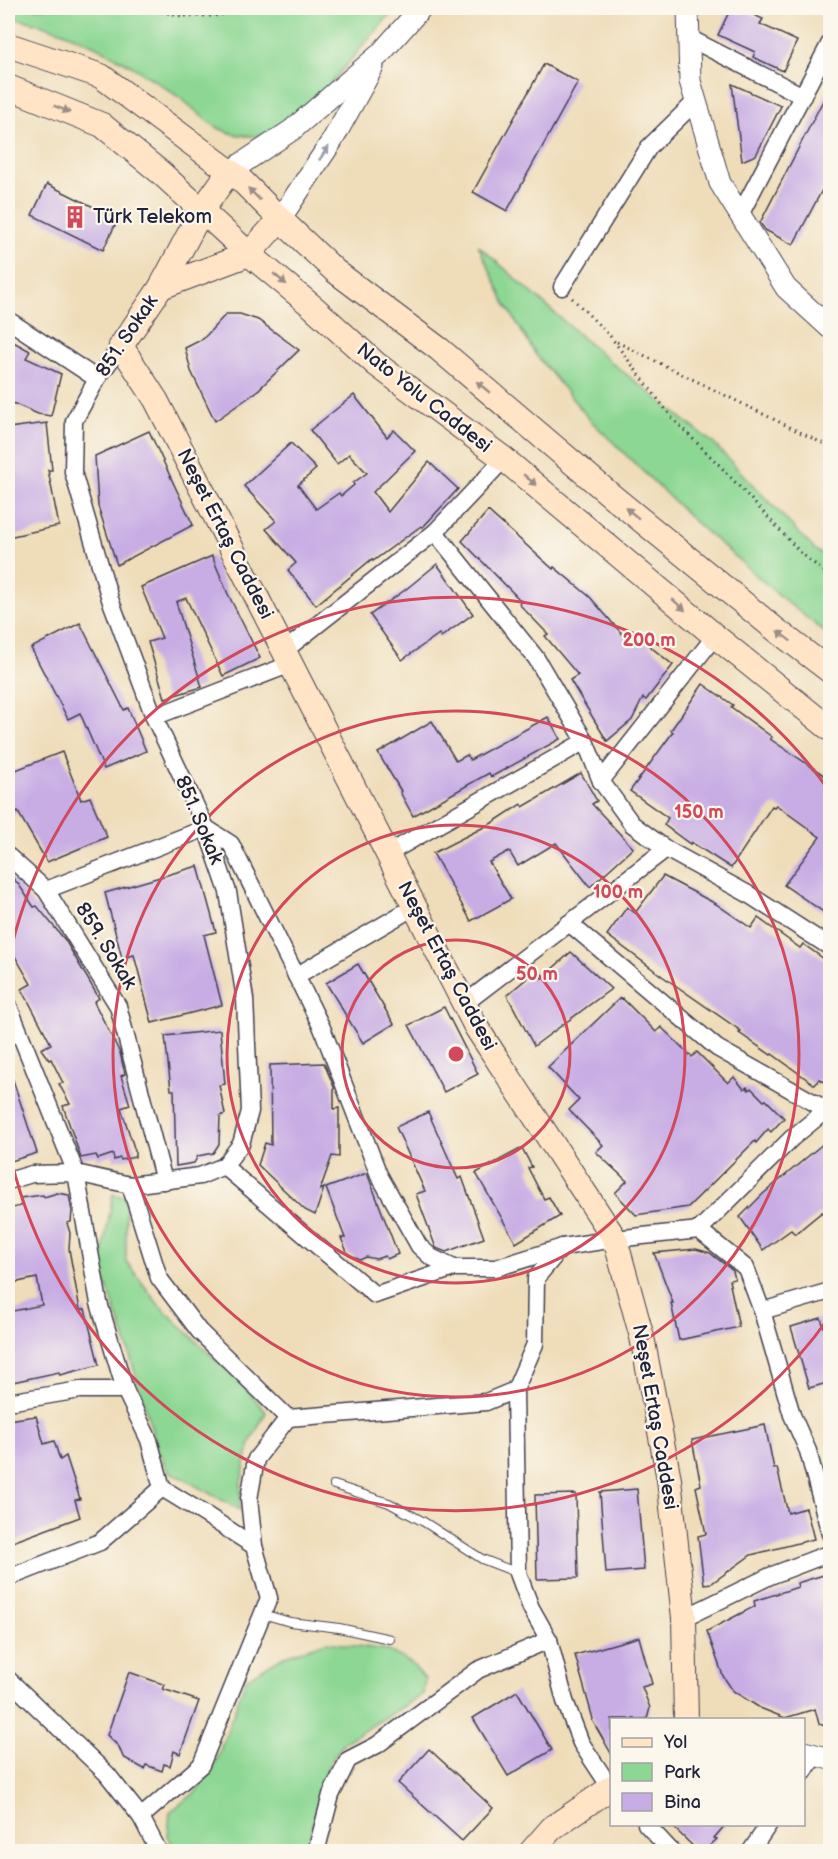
<svg xmlns="http://www.w3.org/2000/svg" width="838" height="1859" viewBox="0 0 838 1859" font-family="'Balsamiq Sans',sans-serif">
  <style>
    .green { fill: #8cd793; stroke: #577c67; stroke-width: 1.5 }
    .building { fill: #c8ade4 }
    .lines { fill: none; stroke-linecap: round; stroke-linejoin: round }
    .service-casing { stroke: #413e4e; stroke-width: 10 }
    .minor-casing { stroke: #413e4e; stroke-width: 19 }
    .tertiary-casing { stroke: #413e4e; stroke-width: 23 }
    .secondary-casing { stroke: #413e4e; stroke-width: 26 }
    .path { stroke: #413e4e; stroke-width: 3; stroke-dasharray: 1.5 4.5; stroke-linecap: butt }
    .service { stroke: #fff; stroke-width: 8 }
    .minor { stroke: #fff; stroke-width: 16 }
    .tertiary { stroke: #fff; stroke-width: 21 }
    .secondary { stroke: #ffe4c6; stroke-width: 24 }
    .oneway { fill: #9c8d87 }
    .oneway2 { fill: #9c9ca7 }
    .ring { fill: none; stroke: #d1495b; stroke-width: 3 }
    .labels { text-anchor: middle; dominant-baseline: central; stroke-width: 4.5; stroke-linejoin: round; paint-order: stroke }
    .poi-label { font-size: 20px; fill: #22223b; stroke: #fbf7ec; text-anchor: start }
    .street-label { font-size: 20px; fill: #22223b; stroke: #fbf7ec }
    .centre { fill: #d1495b; stroke: #fbf7ec; stroke-width: 3 }
    .ring-label { font-size: 18px; text-anchor: middle; font-weight: bold; fill: #d1495b; stroke: #fbf7ec; stroke-width: 4.5; stroke-linejoin: round; paint-order: stroke }
  </style>
  <rect width="100%" height="100%" fill="#fbf7ec"/>
  <filter id="ink" filterUnits="userSpaceOnUse"><feTurbulence type="fractalNoise" baseFrequency=".0167" numOctaves="2"/><feDisplacementMap in="SourceGraphic" scale="12" xChannelSelector="R" yChannelSelector="G"/><feConvolveMatrix kernelMatrix="1 2 1 2 8 2 1 2 1" color-interpolation-filters="sRGB"/></filter>
  <filter id="wash" filterUnits="userSpaceOnUse"><feTurbulence type="fractalNoise" baseFrequency=".008" numOctaves="4" result="noise"/><feDisplacementMap in="SourceGraphic" scale="24" xChannelSelector="R" yChannelSelector="G"/><feGaussianBlur stdDeviation="1.35" result="paint"/><feColorMatrix in="noise" values="0 0 0 0 0 0 0 0 0 0 0 0 0 0 0 0 0 1.4 0 .05"/><feComposite in="paint" operator="in"/></filter>
  <g filter="url(#wash)">
    <rect width="100%" height="100%" fill="#efddba"/>
    <!-- green -->
    <g class="green">
      <path d="M8,8h388c-18,20 -36,41 -54,62 -19,23 -36,44 -62,60 -14,8 -38,7 -53,2 -20,-7 -31,-23 -47,-34 -49,-35 -113,-72 -172,-81z"/>
      <path d="M478,245l125,111 110,87 102,107 15,9v77l-42,-33 -94,-82 -104,-101 -54,-65 -30,-50z"/>
      <path d="M113,1194l13,4v63l32,43 93,90 15,18 -16,31 -9,39 -1,28 -73,-40 -10,-23 -34,-115 -23,-65z"/>
      <path d="M326,1642l61,8 24,13 14,16 -2,15 -78,48 -16,21 -23,88h-130l-8,-14 2,-25 26,-20 18,-25 32,-88 36,-22z"/>
    </g>
    <g id="blocks">
      <!-- building -->
      <g class="building">
        <path d="M731,8h7l25,11 -3,5 37,17 -14,30 -30,-14 2,-5 -37,-17z"/>
        <path d="M544,64l34,18 -71,129 -34,-19z"/>
        <path d="M732,84l49,22 -25,49 -14,6z"/>
        <path d="M831,85v88l-38,72 -28,-15 -5,-7z"/>
        <path d="M47,184l71,35 -15,31 -71,-35z"/>
        <path d="M226,314h14l18,6 41,30 -44,43 -40,28 -24,-50 -6,-23 18,-9z"/>
        <path d="M8,339l22,12 -4,7 35,16 -10,42 -13,-2 -30,-13z"/>
        <path d="M354,395l33,42 7,-7 21,21 -42,41 15,20 41,-50 29,27 -35,38 -2,-1 -48,35 -1,-2 -56,46 -28,-35 8,-7 -30,-34 10,-8 -32,-35 47,-43 25,26 -18,16 18,24 23,-16 2,3 13,-11 -1,-2 14,-10 -18,-19 -12,10 -27,-34z"/>
        <path d="M47,423l5,47h-4l11,56 -51,11v-109z"/>
        <path d="M149,431l44,94 -76,40 -19,-59 -3,-50z"/>
        <path d="M488,511l65,58 1,-2 36,30 32,37 6,-5 45,36 -27,35 -3,-2 -11,22 -25,21 -37,-61 8,-5 -33,-39 3,-2 -29,-30 2,-3 -59,-60z"/>
        <path d="M212,556l16,38 32,64 -37,18 -37,-78 -10,4 26,85 -37,11 -17,-56 14,-4 -21,-51z"/>
        <path d="M437,564l36,50 -32,23 -2,-3 -37,26 -32,-45 35,-25z"/>
        <path d="M80,623l44,87 4,-2 18,43 -42,18 -24,-56 -12,6 -37,-71z"/>
        <path d="M703,684l30,21 -2,2 41,30 -2,2 61,41v137l-47,-32 36,-48 -44,-32 -2,2 -2,-1 -41,62 -40,-26 -1,2 -26,-19 4,-7 -38,-27 43,-59 -2,-2z"/>
        <path d="M548,717l12,22 -69,38 -2,-4 -76,43 -13,-24 1,-1 -23,-38 54,-32 24,40 11,-6 3,5z"/>
        <path d="M62,752l19,48 9,-3 17,40 -60,25 -29,-50 -10,5v-44z"/>
        <path d="M581,773l16,28 -5,3 41,44 -43,39 -34,-44 -38,23 -9,-15 -20,11 22,37 -40,22 -38,-68 59,-30 29,-19 2,3z"/>
        <path d="M198,866l18,66 -12,3 18,70 -70,18 -18,-68 -12,3 -17,-65z"/>
        <path d="M8,873l11,12 15,22 3,-1 28,34 34,58 -5,4 26,51 5,21 -4,2 9,29 -9,3 14,43v6l-14,3 -1,-2 -6,2 -1,-6 -15,5 -2,-4 -15,3 -18,-52 7,-2 -11,-20 4,-1 -12,-24 -2,1 -8,-11 10,-5 -29,-55 9,-5 -23,-40z"/>
        <path d="M663,876l53,28 35,24 7,-10 42,30 3,-4 28,20v121l-12,-6 -4,6 -43,-31 -1,1 -32,-22 2,-2 -79,-55 -55,-41 20,-28 8,6z"/>
        <path d="M571,952l40,37 -77,57 -27,-51 30,-25 5,8z"/>
        <path d="M358,964l36,60 -31,19 -37,-60z"/>
        <path d="M620,998l1,1 1,-1 34,34 5,-5 31,30 5,-5 31,31 6,-6 10,12 3,-2 2,3 2,-2 13,13 2,-1 18,18 -13,14 -3,-3 -12,14 -1,-2 -67,66 -52,8 -21,-22 12,-12 -31,-29 7,-7 -34,-35 10,-10 -31,-33z"/>
        <path d="M444,1007l34,67 -34,18 -35,-67z"/>
        <path d="M220,1030l5,54 -6,1 6,29 -5,2 -1,28 -6,9 -15,3 -4,7 -18,3 -2,-76h-3l-6,-54z"/>
        <path d="M324,1063l10,24v22l5,-1v49l-7,-1 -12,34 4,-2 -9,27 -10,-5 -47,-45 7,-22 6,2 -1,-80z"/>
        <path d="M8,1071h2l27,82 -29,9z"/>
        <path d="M428,1112l30,67 4,-2 22,61 -38,14 -10,-4 -20,-54 9,-3 -29,-64z"/>
        <path d="M831,1137v71l-8,6 -1,-2 -27,22 -4,-4 -28,20 -23,-33 23,-23z"/>
        <path d="M522,1148l10,19 -4,1 16,31 5,-2 11,19 -44,27 -40,-70z"/>
        <path d="M367,1173l31,81 -11,5 -2,-3 -9,3 -10,-2 -6,3 -12,-6 -7,-16h4l-19,-50z"/>
        <path d="M57,1193l12,2 3,16 -1,11 -4,1 3,10 -1,16 11,61 5,-1 14,56 -39,10 -1,-3 -51,11v-71l34,-7 -5,-27 -29,6v-75l13,-3 -1,-8 23,-3 1,2z"/>
        <path d="M696,1249l14,4 23,18 2,8 -6,1 10,47 -60,13 -8,-37h2l-19,-50z"/>
        <path d="M821,1318l10,31v33l-22,6 -18,-61z"/>
        <path d="M36,1416l8,28 10,-3 6,19 6,-4 14,43 -5,1 5,17 -70,26 -2,-9v-103l1,-1 -1,-10z"/>
        <path d="M765,1425l9,44 3,-1 11,45 18,-5 8,31 -63,16 -39,28 -8,1 -6,-48 8,-2 -10,-47 5,-2 -9,-45z"/>
        <path d="M637,1489l7,81 -38,3 -6,-81z"/>
        <path d="M576,1494l2,84 -41,1 -2,-84z"/>
        <path d="M827,1574l4,13v141l-12,-4 -4,-15 -30,9 -25,-10 -27,-17 -10,-15 -16,-45 48,-25 -1,-5 44,-14 -1,-4z"/>
        <path d="M639,1637l13,47 -10,3 8,21 -3,11h-35v36l-20,-35 1,-1 -18,-64z"/>
        <path d="M129,1672l36,13 -2,4 36,12 -19,53 -6,-3 -4,15 -6,-2 -2,7 -16,-6 -2,4 -21,-12 -4,-10 -12,-12z"/>
        <path d="M517,1691l35,59 -44,26 -35,-58z"/>
        <path d="M429,1749l64,59 -31,33 -64,-58z"/>
        <path d="M670,1824h56l-12,14 3,1 -13,12h-6z"/>
      </g>
    </g>
  </g>
  <g filter="url(#ink)">
    <use href="#blocks" fill-opacity="0" stroke="#413e4e" stroke-width="1.5"/>
    <g class="lines">
      <!-- service casing -->
      <g class="service-casing">
        <g id="service">
          <path d="M334,1485l55,18 35,19 58,37 36,14"/>
          <path d="M263,1614l27,8 49,6 51,11"/>
        </g>
      </g>
      <!-- minor casing -->
      <g class="minor-casing">
        <g id="minor">
          <path d="M689,38l114,58"/>
          <path d="M740,215l90,-172"/>
          <path d="M562,287l87,-140 47,-46"/>
          <path d="M8,320l89,59"/>
          <path d="M435,532l69,-73"/>
          <path d="M284,651l151,-119 101,126 49,83 16,40 31,43 34,25 82,45 82,53"/>
          <path d="M154,717l137,-53"/>
          <path d="M601,781l114,-145"/>
          <path d="M387,854l198,-113"/>
          <path d="M8,856l38,34 72,116 46,175"/>
          <path d="M46,890l160,-62 25,16 91,184 57,147 40,71 12,11 23,11h42l67,-21 52,-8 84,-9 93,-92 38,-31"/>
          <path d="M569,923l148,125 110,62"/>
          <path d="M296,976l118,-69"/>
          <path d="M8,1004l68,169 23,130 26,87 24,50 13,48 44,27 48,31"/>
          <path d="M464,1004l202,-155"/>
          <path d="M224,1166l151,129 79,-27"/>
          <path d="M8,1181l24,-7 44,-1 54,12 70,-9 24,-10 17,-22 9,-33 -5,-112 -17,-107 -22,-64 -52,-111 -44,-118 -37,-127 1,-51 23,-42 24,-33"/>
          <path d="M130,1185l29,93 40,53 89,87 198,-16 29,-12"/>
          <path d="M699,1230l47,38 16,43 30,104 16,36 22,83"/>
          <path d="M562,1247l-26,31 -1,66 -20,46 3,183 13,35 18,32 16,61 16,42 31,47"/>
          <path d="M762,1311l68,-20"/>
          <path d="M8,1402l72,-12h45"/>
          <path d="M8,1578l92,-36 62,-54"/>
          <path d="M684,1618l86,-42 60,-23"/>
          <path d="M8,1679l99,95 34,43 18,35"/>
          <path d="M804,1772l11,-17"/>
          <path d="M141,1817l60,-52 68,-167 -15,-52 -5,-47 7,-40 32,-41"/>
          <path d="M646,1824l26,28"/>
          <path d="M316,1852l15,-57 17,-35 29,-15 101,-75 71,-30"/>
          <path d="M750,1852l19,-28"/>
        </g>
      </g>
      <!-- tertiary casing -->
      <g class="tertiary-casing">
        <g id="tertiary">
          <path d="M688,8l2,73 30,102 66,105 44,40"/>
          <path d="M229,172l63,-42 88,-76 41,-46"/>
          <path d="M280,219l52,-78 41,-74"/>
          <path d="M804,1752l26,7"/>
        </g>
      </g>
      <!-- secondary casing -->
      <g class="secondary-casing">
        <g id="secondary">
          <path d="M8,45l93,31 139,103 40,40 55,52 104,78 174,148 162,132 55,42"/>
          <path d="M8,87l94,38 59,48 88,81 64,53 63,57 128,95 211,177 115,93"/>
          <path d="M229,172l-27,38 -41,77 -40,59 35,54 320,627 139,212 27,98 27,142 15,139 2,102"/>
          <path d="M161,287l88,-33 31,-35"/>
          <path d="M531,1852l21,-24 60,-41"/>
        </g>
      </g>
      <!-- path -->
      <g class="path">
        <path d="M144,8l38,8h31l50,-8"/>
        <path d="M572,298l38,38"/>
        <path d="M610,336l63,83 49,49 80,86 28,22"/>
        <path d="M617,342l213,105"/>
      </g>
      <!-- service -->
      <use href="#service" class="service"/>
      <!-- minor -->
      <use href="#minor" class="minor"/>
      <!-- tertiary -->
      <use href="#tertiary" class="tertiary"/>
      <!-- secondary -->
      <use href="#secondary" class="secondary"/>
    </g>
    <!-- one-way arrows -->
    <defs><path id="oneway-solid" d="M-6-.8H1V-3.2L6.5 0L1 3.2V.8H-6Z" transform="scale(1.5)"/></defs>
    <g class="oneway">
      <use href="#oneway-solid" transform="translate(62 109) rotate(22)"/>
      <use href="#oneway-solid" transform="translate(254 194) rotate(-135)"/>
      <use href="#oneway-solid" transform="translate(280 279) rotate(40)"/>
      <use href="#oneway-solid" transform="translate(483 387) rotate(-140)"/>
      <use href="#oneway-solid" transform="translate(530 480) rotate(40)"/>
      <use href="#oneway-solid" transform="translate(632 513) rotate(-141)"/>
      <use href="#oneway-solid" transform="translate(679 605) rotate(41)"/>
      <use href="#oneway-solid" transform="translate(784 636) rotate(-143)"/>
    </g>
    <use class="oneway2" href="#oneway-solid" transform="translate(324 153) rotate(-56)"/>
  </g>
  <!-- distance rings -->
  <g class="ring">
    <circle cx="456" cy="1054" r="114"/>
    <circle cx="456" cy="1054" r="229"/>
    <circle cx="456" cy="1054" r="343"/>
    <path d="M830 1316A457 457 0 0 1 8 1145M8 963A457 457 0 0 1 830 792"/>
  </g>
  <!-- icons -->
  <defs>
    <g id="building-bare" transform="scale(1.8)"><path d="M-4-6H4V6H1V3H-1V6H-4ZM-2.5-4.3h1.7v1.8h-1.7ZM.8-4.3h1.7v1.8H.8ZM-2.5-1h1.7V.8h-1.7ZM.8-1h1.7V.8H.8Z" fill="#d1495b" stroke="#fbf7ec" stroke-width="2.5" paint-order="stroke"/></g>
  </defs>
  <g fill-rule="evenodd">
    <use href="#building-bare" x="75" y="217"/>
  </g>
  <g class="labels">
    <!-- poi labels -->
    <g class="poi-label">
      <text x="93" y="217">Türk Telekom</text>
    </g>
    <!-- street labels -->
    <g class="street-label">
      <text transform="translate(127 336) rotate(-56)">851. Sokak</text>
      <text transform="translate(424 398) rotate(38)">Nato Yolu Caddesi</text>
      <text transform="translate(225 534) rotate(63)">Neşet Ertaş Caddesi</text>
      <text transform="translate(199 820) rotate(67)">851. Sokak</text>
      <text transform="translate(106 946) rotate(58)">859. Sokak</text>
      <text transform="translate(447 966) rotate(62)">Neşet Ertaş Caddesi</text>
      <text transform="translate(655 1417) rotate(80)">Neşet Ertaş Caddesi</text>
    </g>
  </g>
  <circle cx="456" cy="1054" r="9" class="centre"/>
  <g class="ring-label">
    <text x="649" y="646">200 m</text>
    <text x="699" y="818">150 m</text>
    <text x="618" y="898">100 m</text>
    <text x="537" y="980">50 m</text>
  </g>
  <!-- margin -->
  <rect width="838" height="1859" fill="none" stroke="#fbf7ec" stroke-width="30"/>
  <!-- legend -->
  <rect x="610" y="1718" width="195" height="108" fill="#fbf7ec" stroke="#a4a2a5" stroke-width="1.5"/>
  <rect x="622" y="1738" width="30" height="9" fill="#ffe4c6" stroke="#a4a2a5" stroke-width="1.5"/>
  <text x="664" y="1748" font-size="18" fill="#22223b">Yol</text>
  <rect x="622" y="1763" width="30" height="18" fill="#8cd793" stroke="#a4a2a5" stroke-width="1.5"/>
  <text x="664" y="1778" font-size="18" fill="#22223b">Park</text>
  <rect x="622" y="1793" width="30" height="18" fill="#c8ade4" stroke="#a4a2a5" stroke-width="1.5"/>
  <text x="664" y="1808" font-size="18" fill="#22223b">Bina</text>
</svg>
